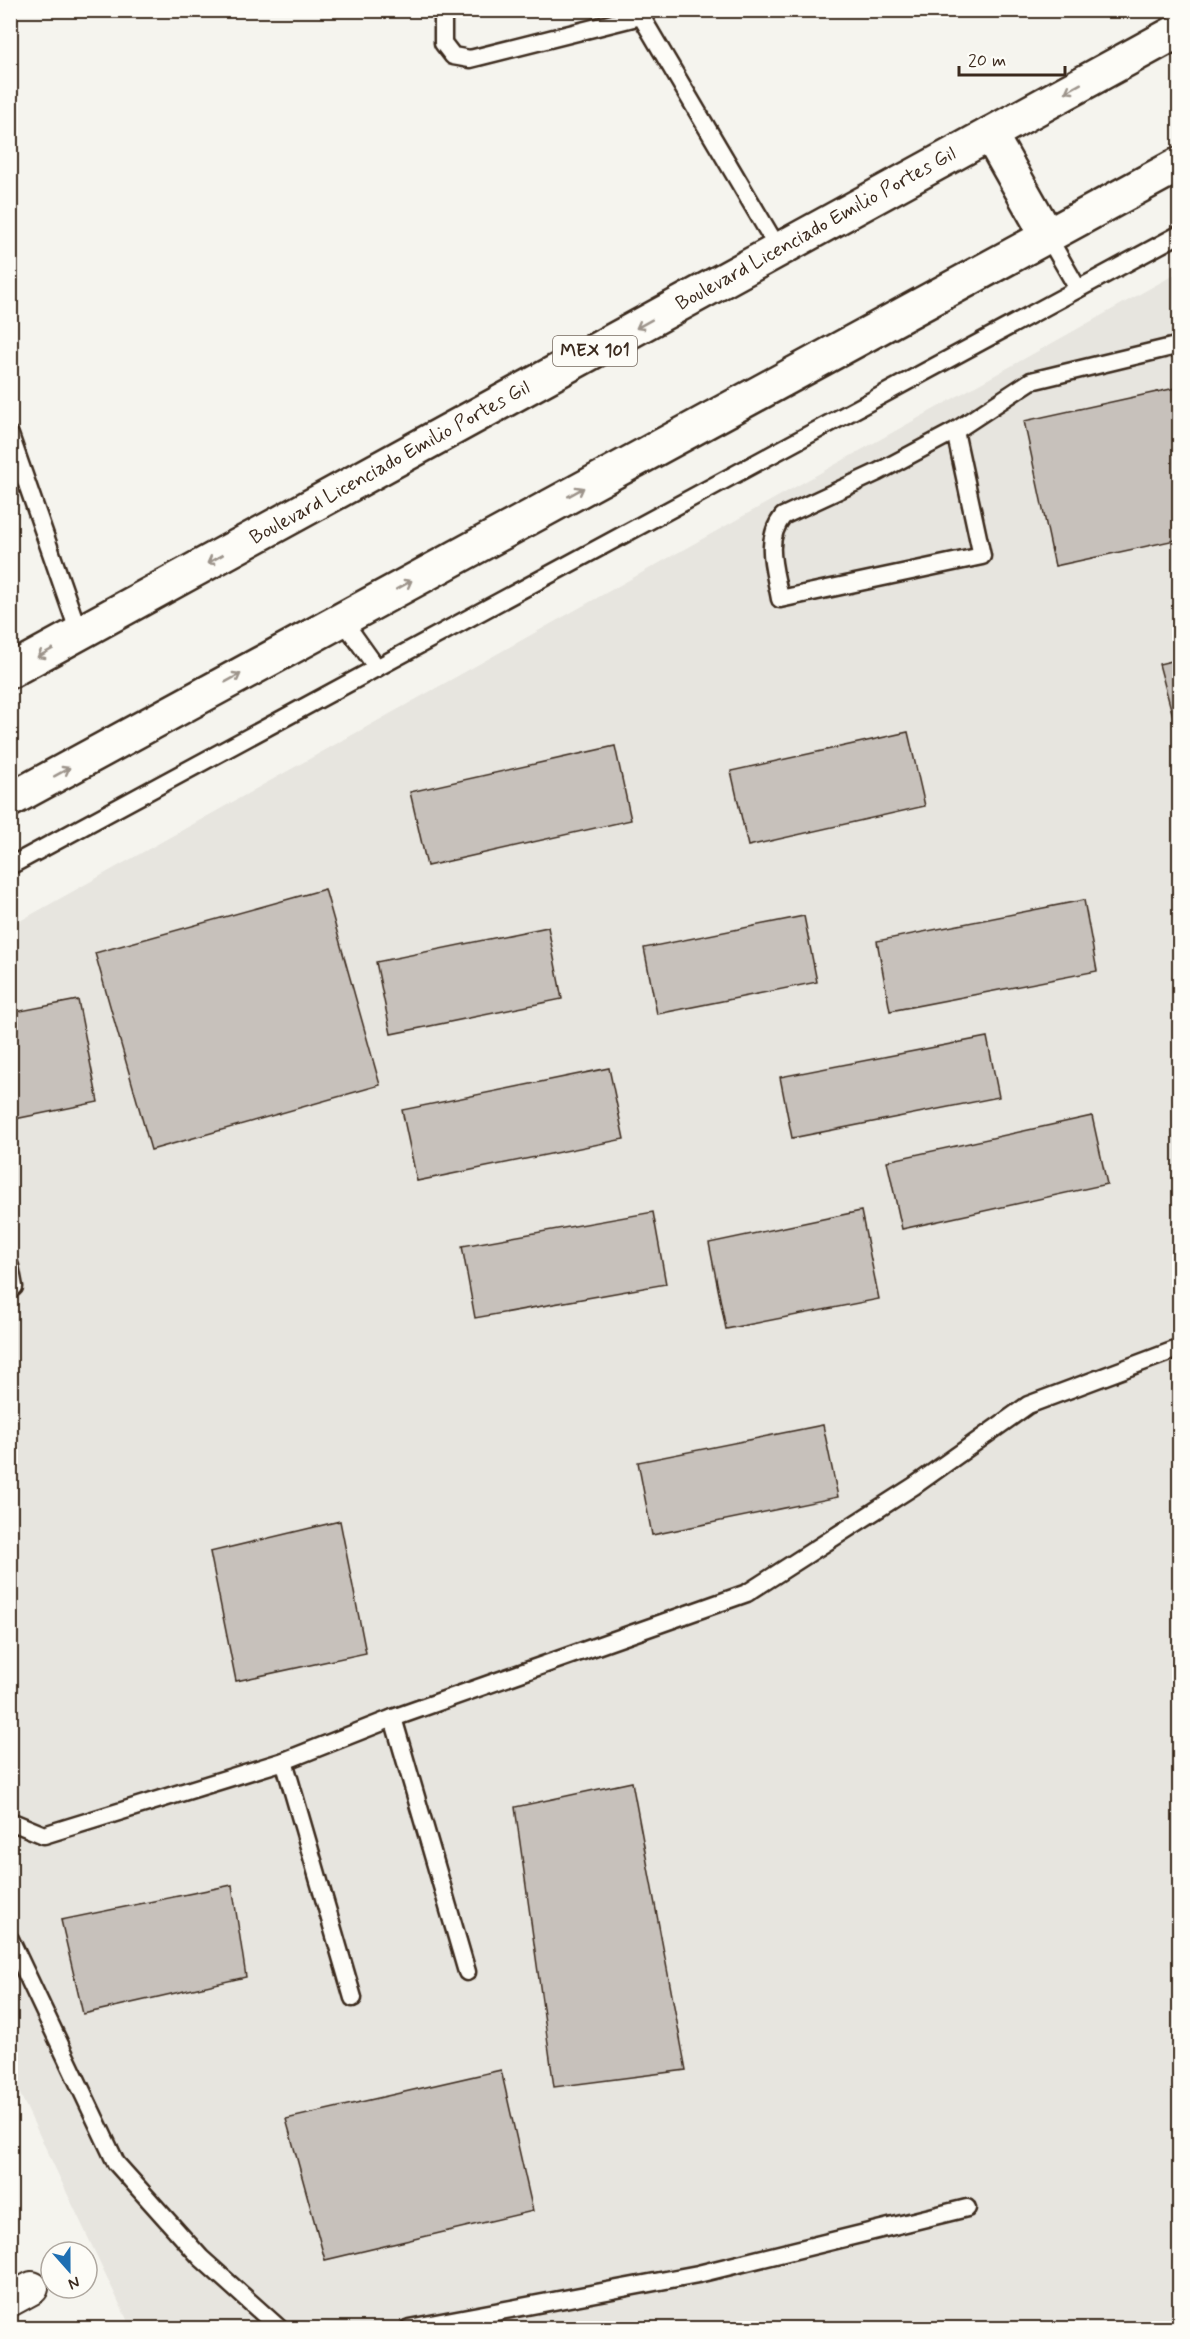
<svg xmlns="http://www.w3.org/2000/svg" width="1190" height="2339" viewBox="0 0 1190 2339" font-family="Mynerve,sans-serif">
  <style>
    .built { fill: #e7e5df }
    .building { fill: #c7c1bb; stroke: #3b2a1e; stroke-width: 1.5 }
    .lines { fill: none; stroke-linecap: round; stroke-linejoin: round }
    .service-casing { stroke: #3b2a1e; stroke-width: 21 }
    .minor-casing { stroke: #3b2a1e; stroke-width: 36 }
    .primary-casing { stroke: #3b2a1e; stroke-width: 38 }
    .service { stroke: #fdfcf7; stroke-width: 16 }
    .minor { stroke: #fdfcf7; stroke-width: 32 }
    .primary { stroke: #fdfcf7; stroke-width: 33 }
    .oneway { stroke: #9c938a }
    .labels { text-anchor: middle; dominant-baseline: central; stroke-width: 5; stroke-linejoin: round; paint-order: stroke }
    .shield { fill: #fdfcf7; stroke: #75695f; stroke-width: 1.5 }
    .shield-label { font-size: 18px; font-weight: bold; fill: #3b2a1e }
    .street-label { font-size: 20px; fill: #3b2a1e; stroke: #fdfcf7 }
  </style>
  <rect width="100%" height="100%" fill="#f5f4ee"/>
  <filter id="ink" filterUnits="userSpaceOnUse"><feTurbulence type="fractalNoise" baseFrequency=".0167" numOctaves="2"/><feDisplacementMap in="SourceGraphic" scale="12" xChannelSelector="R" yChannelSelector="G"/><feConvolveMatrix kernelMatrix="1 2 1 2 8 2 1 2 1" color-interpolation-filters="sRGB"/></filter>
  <g filter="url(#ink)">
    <!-- built -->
    <path class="built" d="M1179,272v2056h-1048l-120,-253v-1149z"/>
    <!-- building -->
    <g class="building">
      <path d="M1180,387v152l-125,27 -31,-145z"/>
      <path d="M1180,659v80h-1l-20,-75z"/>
      <path d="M908,732l17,74 -177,40 -17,-75z"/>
      <path d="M615,746l16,74 -204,46 -17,-74z"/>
      <path d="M325,889l55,196 -229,65 -56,-197z"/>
      <path d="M1084,900l13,71 -207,40 -13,-70z"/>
      <path d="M804,916l13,66 -160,32 -13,-66z"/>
      <path d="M548,927l14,72 -171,35 -15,-72z"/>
      <path d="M78,1000l20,102 -88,18v-107z"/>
      <path d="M987,1037l12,60 -207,41 -12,-61z"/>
      <path d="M609,1068l15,71 -207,42 -15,-71z"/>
      <path d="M1092,1116l15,68 -205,45 -15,-68z"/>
      <path d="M861,1211l18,88 -153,30 -17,-86z"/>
      <path d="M653,1212l13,72 -191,34 -13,-72z"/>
      <path d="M823,1425l15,72 -186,38 -14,-73z"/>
      <path d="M340,1521l26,132 -130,28 -26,-129z"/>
      <path d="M632,1782l54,288 -132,17 -39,-280z"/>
      <path d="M232,1885l14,92 -163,37 -22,-94z"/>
      <path d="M501,2070l32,141 -208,49 -39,-141z"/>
    </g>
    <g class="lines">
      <!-- service casing -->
      <g class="service-casing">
        <g id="service">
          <path d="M443,10v33l10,13 17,3 171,-43 138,234"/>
          <path d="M1047,235l31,54"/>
          <path d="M955,431l27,125 -202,43c-5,-29 -17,-58 3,-83l95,-44 77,-41 76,-50 149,-36"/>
          <path d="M10,435l69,198"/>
          <path d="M342,619l35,49"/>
          <path d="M10,866l1170,-632"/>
          <path d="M10,1266l4,21 -4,1"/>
          <path d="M393,1718l74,254"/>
          <path d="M284,1761l69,237"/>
          <path d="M10,1821l34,14 240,-74 109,-43 354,-125 167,-107 114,-81 152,-57"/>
          <path d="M10,1939l106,224 85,95 78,70"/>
          <path d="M409,2328l289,-54 269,-66"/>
        </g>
      </g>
      <!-- minor casing -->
      <g class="minor-casing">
        <path id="minor" d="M10,2300l22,-12"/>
      </g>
      <!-- primary casing -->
      <g class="primary-casing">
        <g id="primary">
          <path d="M990,134l57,101"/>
          <path d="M10,671l1170,-641"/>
          <path d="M10,800l1170,-636"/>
        </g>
      </g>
      <!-- service -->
      <use href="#service" class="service"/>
      <!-- minor -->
      <use href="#minor" class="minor"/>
      <!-- primary -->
      <use href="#primary" class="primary"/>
    </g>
    <!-- one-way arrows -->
    <defs><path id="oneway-shaft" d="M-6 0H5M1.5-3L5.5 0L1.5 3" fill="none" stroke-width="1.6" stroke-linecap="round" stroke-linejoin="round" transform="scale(1.5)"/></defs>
    <g class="oneway">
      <use href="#oneway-shaft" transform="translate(1073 88) rotate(151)"/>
      <use href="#oneway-shaft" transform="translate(644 324) rotate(151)"/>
      <use href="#oneway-shaft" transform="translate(576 492) rotate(-29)"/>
      <use href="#oneway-shaft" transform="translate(215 559) rotate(151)"/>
      <use href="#oneway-shaft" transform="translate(404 585) rotate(-29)"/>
      <use href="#oneway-shaft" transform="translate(45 653) rotate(151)"/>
      <use href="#oneway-shaft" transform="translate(233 678) rotate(-29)"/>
      <use href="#oneway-shaft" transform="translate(62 772) rotate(-29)"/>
    </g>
  </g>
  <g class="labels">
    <!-- shield labels -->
    <rect class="shield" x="553" y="336" width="84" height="30" rx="4.5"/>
    <g class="shield-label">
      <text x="595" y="351">MEX 101</text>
    </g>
    <!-- street labels -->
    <g class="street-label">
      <text transform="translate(816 229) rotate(-29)">Boulevard Licenciado Emilio Portes Gil</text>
      <text transform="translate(390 463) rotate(-29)">Boulevard Licenciado Emilio Portes Gil</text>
    </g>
  </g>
  <!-- margin -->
  <rect width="1190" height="2339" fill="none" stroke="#fdfcf7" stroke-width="36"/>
  <rect x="18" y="18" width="1154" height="2303" fill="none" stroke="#3b2a1e" stroke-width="2" filter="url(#ink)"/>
  <!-- north arrow -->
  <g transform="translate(69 2270) rotate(159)"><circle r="28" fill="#fdfcf7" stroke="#afa8a0" stroke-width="1.5"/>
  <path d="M0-4.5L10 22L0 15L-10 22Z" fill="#1f6fb2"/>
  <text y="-9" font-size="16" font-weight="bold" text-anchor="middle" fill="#3b2a1e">N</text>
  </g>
  <!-- scale -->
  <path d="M959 66v9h106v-9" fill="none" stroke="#3b2a1e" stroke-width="3"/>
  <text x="968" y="66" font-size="18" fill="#3b2a1e" stroke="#fdfcf7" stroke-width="4.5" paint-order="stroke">20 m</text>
</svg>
